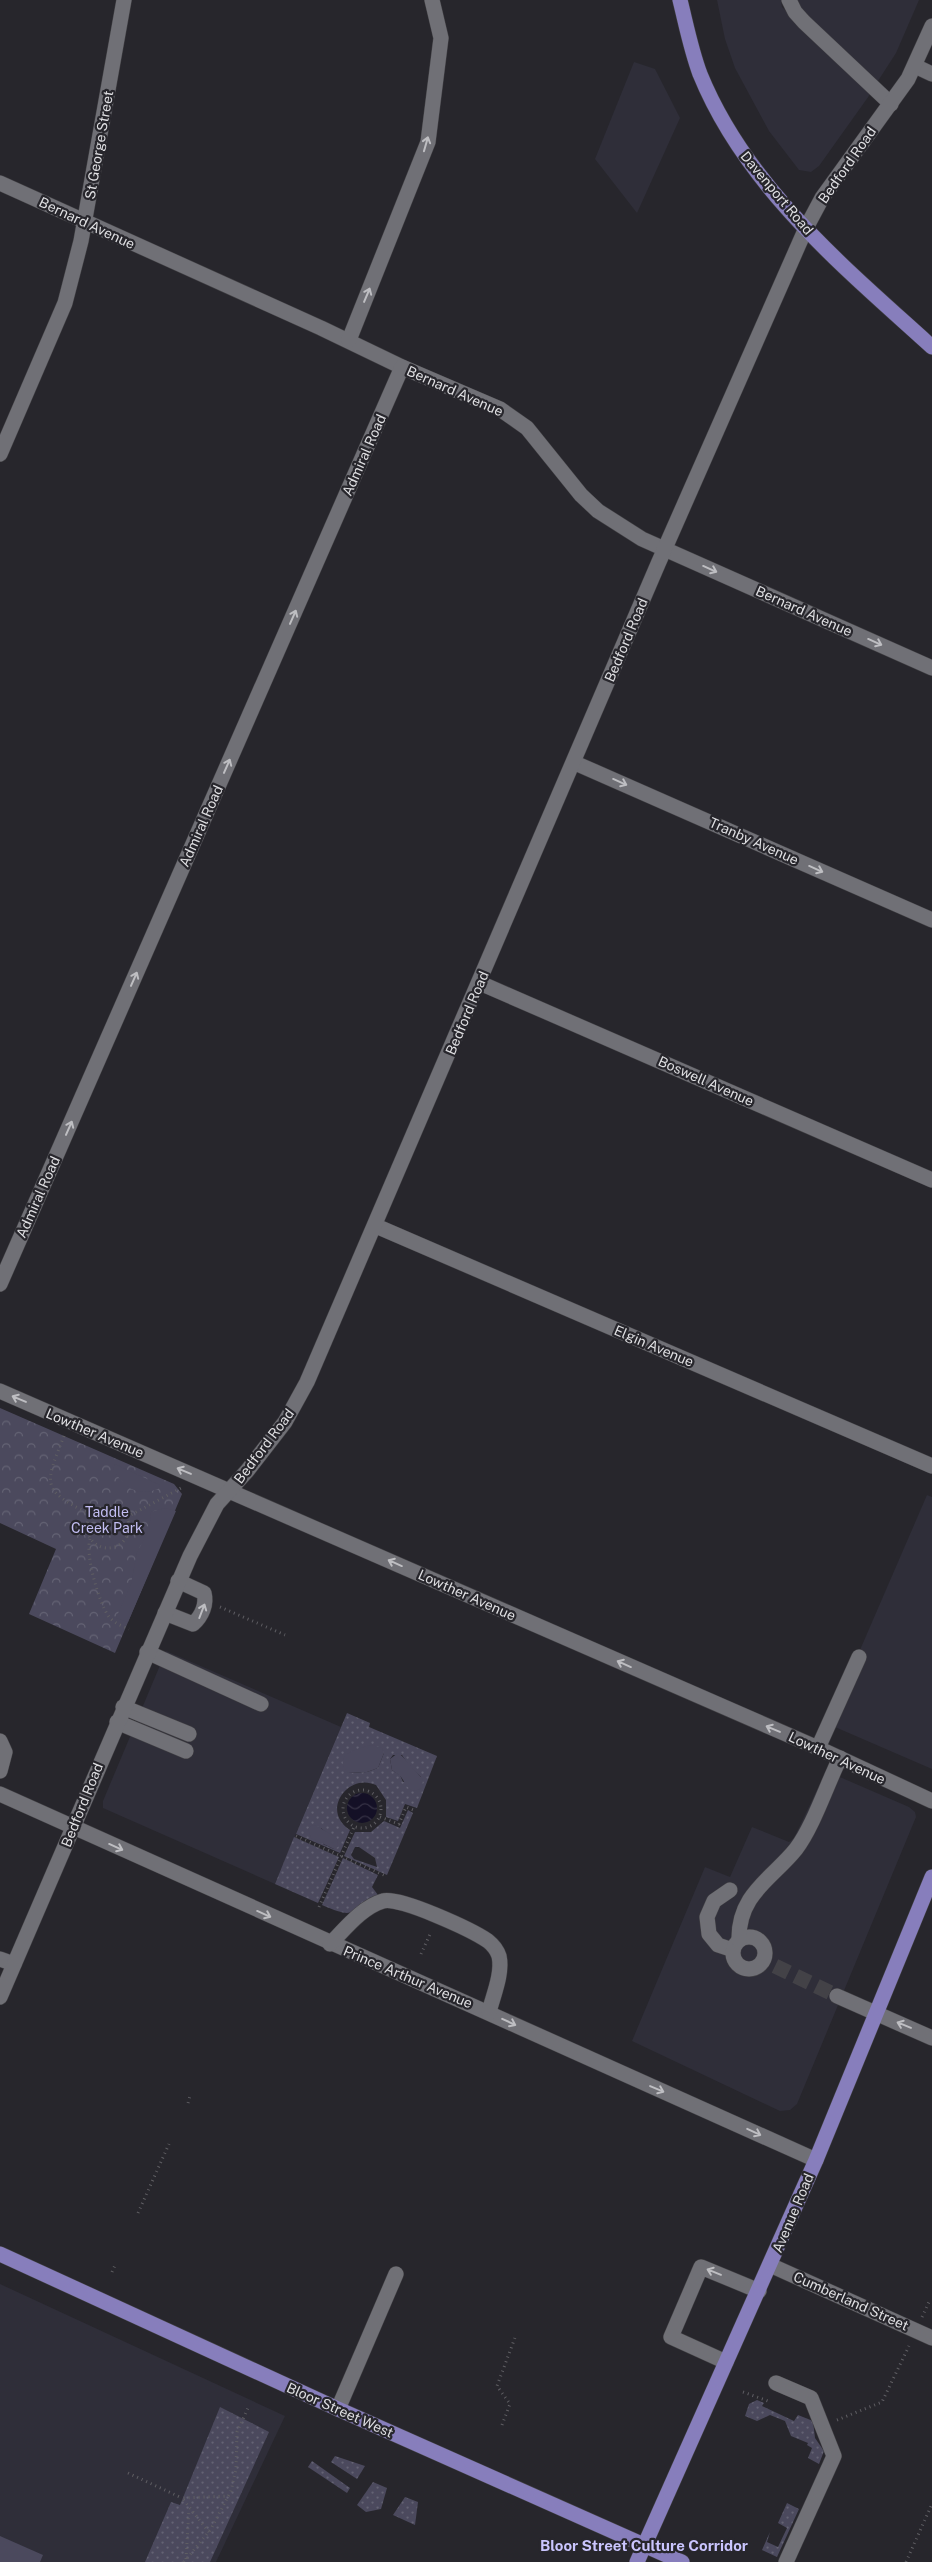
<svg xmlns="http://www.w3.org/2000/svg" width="932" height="2562" viewBox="0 0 932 2562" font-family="'Public Sans',sans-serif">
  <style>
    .built { fill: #2f2e39 }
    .grass { fill: url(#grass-dots); fill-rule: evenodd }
    .park { fill: url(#park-crowns) }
    .garden { fill: #4b495d }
    .water { fill: url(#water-waves) }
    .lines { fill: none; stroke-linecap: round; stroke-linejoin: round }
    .minor-tunnel { stroke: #434247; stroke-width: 15; stroke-dasharray: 15 8; stroke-linecap: butt }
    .minor-casing { stroke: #424145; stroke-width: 16 }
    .major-casing { stroke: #424145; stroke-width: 16 }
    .path { stroke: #5f5e63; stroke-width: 3; stroke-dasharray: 1 4; stroke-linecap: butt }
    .minor { stroke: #707076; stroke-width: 15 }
    .major { stroke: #877ebc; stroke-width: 15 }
    .oneway { stroke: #bebec2 }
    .labels { text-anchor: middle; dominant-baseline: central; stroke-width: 4.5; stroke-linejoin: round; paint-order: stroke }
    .street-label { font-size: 14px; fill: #dfdfe2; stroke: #27262c }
    .park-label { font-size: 14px; fill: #c3bef3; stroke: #27262c }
    .neighbourhood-label { font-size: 15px; font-weight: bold; fill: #cac5fe; stroke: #27262c }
  </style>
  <defs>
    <pattern id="grass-dots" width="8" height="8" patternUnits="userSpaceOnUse" patternTransform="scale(1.25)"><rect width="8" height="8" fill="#4b495d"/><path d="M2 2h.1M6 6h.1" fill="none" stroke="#646374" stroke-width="1.8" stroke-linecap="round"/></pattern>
    <pattern id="park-crowns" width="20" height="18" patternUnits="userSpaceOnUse" patternTransform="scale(1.25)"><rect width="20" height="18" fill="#4b495d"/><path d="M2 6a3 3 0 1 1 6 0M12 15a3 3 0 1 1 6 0" fill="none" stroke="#646374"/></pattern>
    <pattern id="water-waves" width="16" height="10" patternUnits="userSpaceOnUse" patternTransform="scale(1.25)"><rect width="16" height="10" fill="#141026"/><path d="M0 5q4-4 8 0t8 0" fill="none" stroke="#363245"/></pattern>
  </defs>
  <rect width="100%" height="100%" fill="#27262c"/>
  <!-- built -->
  <g class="built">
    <path d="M717,0h64l1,7 89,86 -52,73 -8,6 -12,-2 -30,-39 -34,-63 -10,-29z"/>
    <path d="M793,0h126l-23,53 -20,31 -78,-72z"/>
    <path d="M634,62l21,7 25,49 -43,95 -42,-54z"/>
    <path d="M927,1495l5,2v272l-104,-45z"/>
    <path d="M166,1651l175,76 -66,157 -172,-76v-7z"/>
    <path d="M826,1771l83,36 6,5 1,5 -119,287 -7,6 -10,1 -148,-70 73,-174 25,10 22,-50 37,15 5,-4z"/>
    <path d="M0,2284l285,132 -69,146h-216z"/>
  </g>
  <!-- grass -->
  <g class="grass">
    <path d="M347,1713l23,10 -1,4 68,29 -20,52 -12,-4 -7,17 -12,-4v-17l-10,-15c-28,-13 -56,26 -26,45l-10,23 -44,-19zM384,1753l-6,15 -11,4 -19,1zM393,1755h9l8,12 11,10 -18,5 -3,-7 -8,-5 -2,-11zM321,1828l8,7 5,14 -11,-5z"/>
    <path d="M408,1810l5,3 -26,62 -43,-19 11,-24h16l13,-11 16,7zM355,1847h4l16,11 2,9 -23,-8 -3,-4z"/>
    <path d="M294,1837l45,20 -21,46 -43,-19z"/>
    <path d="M343,1858l35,17 -6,12 6,8c-30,17 -21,25 -56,10z"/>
    <path d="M757,2400l7,3 -2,3 32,15 4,-6 15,6 2,17 9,13 -5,13 -11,-6 4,-10 -5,-3 1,-2 -17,-7 -6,-15 -15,-6 -13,6 -12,-5 4,-12z"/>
    <path d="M220,2407l49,25 -59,130h-65l26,-60 9,3z"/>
    <path d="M335,2456l30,10 -8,13 -26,-17z"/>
    <path d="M312,2461l38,27 -3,5 -39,-26z"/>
    <path d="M373,2482l14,6 -6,21 -15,3 -9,-7z"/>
    <path d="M405,2497l13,5 -3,23 -22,-10z"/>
    <path d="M787,2503l12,6 -22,48 -15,-7 8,-18 -3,10 11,5 9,-19 -9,-5z"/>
  </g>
  <!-- park -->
  <path class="park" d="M0,1408l174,76 8,10 -67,159 -86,-39 27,-65 -56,-26z"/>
  <!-- garden -->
  <g class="garden">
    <path d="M115,1464l45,21 -2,4c-21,8 -34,-1 -45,-20z"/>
    <path d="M165,1508l11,3 -48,111 -12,-4 15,-34 6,-32 12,-21 2,-19z"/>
    <path d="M371,1745l11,3 2,5 -6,15 -11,4 -19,1c-16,-19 9,-24 23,-28z"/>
    <path d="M398,1753c6,3 18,20 25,26l-1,9c-13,7 -15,-3 -21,-11 -2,-3 -7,-5 -9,-7l-2,-11z"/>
    <path d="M312,1825l5,1 20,12 1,9 -4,2 -23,-11 -3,-9z"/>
    <path d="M0,2536l43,19 -3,7h-40z"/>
  </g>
  <!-- water -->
  <circle class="water" cx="362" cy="1808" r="15"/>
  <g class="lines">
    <!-- minor-tunnel -->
    <path class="minor-tunnel" d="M775,1966l62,30"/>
    <!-- minor casing -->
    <g class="minor-casing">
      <g id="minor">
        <path d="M789,0l6,12 9,10 87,82"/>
        <path d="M915,66l17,8"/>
        <path d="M0,183l321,145 81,39 98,42 27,19 54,67 17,16 44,28 290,129"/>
        <path d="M349,340l79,-198 13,-104 -9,-38"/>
        <path d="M0,454l65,-151 16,-62 43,-241"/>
        <path d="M575,763l357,157"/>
        <path d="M480,983l452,197"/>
        <path d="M376,1226l556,240"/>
        <path d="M0,1284l402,-917"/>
        <path d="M0,1391l818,357 114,53"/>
        <path d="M165,1613l28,11c9,-8 14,-20 11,-31l-26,-12"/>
        <path d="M147,1652l114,52"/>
        <path d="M123,1707l66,27"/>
        <path d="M117,1722l69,29"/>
        <path d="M0,1741l5,11 -5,19"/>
        <path d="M818,1748l41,-91"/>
        <path d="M0,1794l816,366"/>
        <path d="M730,1890l-16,11 -7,16 2,17 9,11 15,5"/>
        <circle cx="749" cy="1953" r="16"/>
        <path d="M739,1940c-1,-46 33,-61 57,-91 17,-22 31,-65 44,-91"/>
        <path d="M330,1944c15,-15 32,-37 53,-43 16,-5 89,29 105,40 5,4 9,9 11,15 4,17 -6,40 -10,56"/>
        <path d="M0,1959l14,5"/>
        <path d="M837,1996l95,42"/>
        <path d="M0,1997l190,-441 27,-52 30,-33 38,-49 22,-40 351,-818 148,-336 16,-30 86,-119 24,-53"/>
        <path d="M770,2265l162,73"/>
        <path d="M726,2362l-55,-25 30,-70 58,24"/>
        <path d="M776,2383l35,15 23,58 -48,106"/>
        <path d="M338,2409l58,-135"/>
      </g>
    </g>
    <!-- major casing -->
    <g class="major-casing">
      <g id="major">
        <path d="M680,0c6,24 11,50 20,74 46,113 144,193 232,273"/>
        <path d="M0,2254l338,155 344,153"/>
        <path d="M637,2562l179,-402 116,-283"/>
      </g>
    </g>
    <!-- path -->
    <g class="path">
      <path d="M64,1436c-19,48 -24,54 26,78"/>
      <circle cx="108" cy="1527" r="21"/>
      <path d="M127,1517l54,-29"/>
      <path d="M90,1539c-5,16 9,64 19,78 5,6 13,9 20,12"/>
      <path d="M220,1607l65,28"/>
      <circle cx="362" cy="1809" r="19"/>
      <path d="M380,1817l19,7 7,-17 10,4"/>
      <path d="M296,1836l90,40"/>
      <path d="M319,1907l35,-80"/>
      <path d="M421,1954l10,-22"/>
      <path d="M188,2103l2,-7"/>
      <path d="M138,2213l31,-69"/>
      <path d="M112,2272l4,-9"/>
      <path d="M922,2317l7,-15"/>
      <path d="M743,2392l25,9v-2"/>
      <path d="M837,2420l45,-18 27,-56"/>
      <path d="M502,2425l8,-21 -13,-18 19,-51"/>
      <path d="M128,2473l54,25"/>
      <path d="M209,2532l-27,-34 46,-2"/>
      <path d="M186,2559l3,-50"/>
      <path d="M184,2562l27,-33 20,-38 5,-22 1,-37 11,-24"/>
      <path d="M906,2562l26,-58"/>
    </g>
    <!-- minor -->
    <use href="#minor" class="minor"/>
    <!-- major -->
    <use href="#major" class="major"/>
  </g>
  <!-- one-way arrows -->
  <defs><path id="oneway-shaft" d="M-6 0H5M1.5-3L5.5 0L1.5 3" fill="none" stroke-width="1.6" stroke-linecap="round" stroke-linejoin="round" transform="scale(1.25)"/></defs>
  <g class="oneway">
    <use href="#oneway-shaft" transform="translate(426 144) rotate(-74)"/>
    <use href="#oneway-shaft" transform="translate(367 295) rotate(-67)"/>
    <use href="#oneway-shaft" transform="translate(710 569) rotate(24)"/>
    <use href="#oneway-shaft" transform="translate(293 617) rotate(-66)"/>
    <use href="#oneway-shaft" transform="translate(875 642) rotate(24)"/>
    <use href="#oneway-shaft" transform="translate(227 766) rotate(-66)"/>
    <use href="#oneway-shaft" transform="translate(620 782) rotate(24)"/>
    <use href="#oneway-shaft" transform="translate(816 869) rotate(24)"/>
    <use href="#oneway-shaft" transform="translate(134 979) rotate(-66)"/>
    <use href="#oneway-shaft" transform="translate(69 1128) rotate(-66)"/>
    <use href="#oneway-shaft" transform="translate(19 1399) rotate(-157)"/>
    <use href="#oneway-shaft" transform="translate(184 1471) rotate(-157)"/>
    <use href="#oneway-shaft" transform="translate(395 1563) rotate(-156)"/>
    <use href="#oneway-shaft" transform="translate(202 1611) rotate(-69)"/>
    <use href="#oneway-shaft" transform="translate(624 1664) rotate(-156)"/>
    <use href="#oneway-shaft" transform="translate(773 1729) rotate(-157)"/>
    <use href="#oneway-shaft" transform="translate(116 1847) rotate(24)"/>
    <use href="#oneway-shaft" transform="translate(264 1914) rotate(24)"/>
    <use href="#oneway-shaft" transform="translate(509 2022) rotate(25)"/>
    <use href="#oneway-shaft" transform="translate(904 2025) rotate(-158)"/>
    <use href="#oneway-shaft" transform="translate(657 2089) rotate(23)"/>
    <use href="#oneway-shaft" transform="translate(754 2132) rotate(25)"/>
    <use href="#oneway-shaft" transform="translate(714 2272) rotate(-158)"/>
  </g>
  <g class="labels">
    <!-- street labels -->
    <g class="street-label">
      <text transform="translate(99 145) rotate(-80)">St George Street</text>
      <text transform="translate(847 165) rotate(-55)">Bedford Road</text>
      <text transform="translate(777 193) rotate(50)">Davenport Road</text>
      <text transform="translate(87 223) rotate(25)">Bernard Avenue</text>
      <text transform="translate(455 391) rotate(24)">Bernard Avenue</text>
      <text transform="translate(364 455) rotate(-66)">Admiral Road</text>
      <text transform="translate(804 611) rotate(24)">Bernard Avenue</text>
      <text transform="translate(626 640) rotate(-67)">Bedford Road</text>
      <text transform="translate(201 826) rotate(-66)">Admiral Road</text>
      <text transform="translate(754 841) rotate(24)">Tranby Avenue</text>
      <text transform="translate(467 1013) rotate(-67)">Bedford Road</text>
      <text transform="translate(706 1081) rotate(24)">Boswell Avenue</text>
      <text transform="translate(38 1197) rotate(-66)">Admiral Road</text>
      <text transform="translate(654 1346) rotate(23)">Elgin Avenue</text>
      <text transform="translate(95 1433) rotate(23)">Lowther Avenue</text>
      <text transform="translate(264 1446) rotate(-53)">Bedford Road</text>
      <text transform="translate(467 1595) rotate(24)">Lowther Avenue</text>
      <text transform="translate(837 1758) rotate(25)">Lowther Avenue</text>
      <text transform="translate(82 1805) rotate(-68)">Bedford Road</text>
      <text transform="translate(408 1977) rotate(23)">Prince Arthur Avenue</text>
      <text transform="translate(793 2213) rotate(-67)">Avenue Road</text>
      <text transform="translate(851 2301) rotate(24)">Cumberland Street</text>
      <text transform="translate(340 2410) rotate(24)">Bloor Street West</text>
    </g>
    <!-- park labels -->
    <g class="park-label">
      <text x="107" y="1512">Taddle<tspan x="107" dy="16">Creek Park</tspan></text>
    </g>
    <!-- neighbourhood labels -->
    <g class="neighbourhood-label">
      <text x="644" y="2545">Bloor Street Culture Corridor</text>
    </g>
  </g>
</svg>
